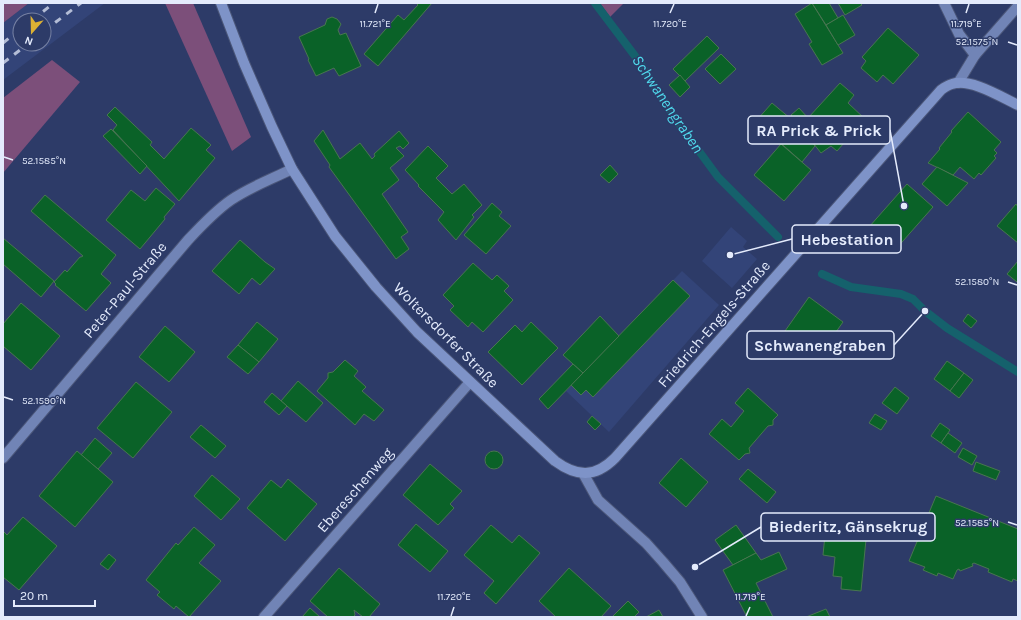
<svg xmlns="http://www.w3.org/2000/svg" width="1021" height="620" viewBox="0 0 1021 620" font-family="Karla,sans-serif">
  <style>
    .built { fill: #334478; fill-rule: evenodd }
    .green { fill: #7c4f7a }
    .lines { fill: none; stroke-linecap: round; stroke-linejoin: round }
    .stream { stroke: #15616c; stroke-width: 8 }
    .building { fill: #0a6228; stroke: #487650 }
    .lane-casing { stroke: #4b5679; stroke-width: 12 }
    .street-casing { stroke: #4b5679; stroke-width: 12 }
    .secondary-casing { stroke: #4b5679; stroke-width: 12 }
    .lane { stroke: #7184b6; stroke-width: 10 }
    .street { stroke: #7184b6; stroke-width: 10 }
    .secondary { stroke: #7e93c8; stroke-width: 10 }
    .rail { stroke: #b4bdd6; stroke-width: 3; stroke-dasharray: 7 7; stroke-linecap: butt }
    .ticks { fill: none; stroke: #e4ebfc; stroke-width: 1.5 }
    .labels { text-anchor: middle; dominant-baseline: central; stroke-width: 3; stroke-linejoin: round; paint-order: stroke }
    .street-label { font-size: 15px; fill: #e4ebfc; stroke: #2d3b68 }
    .water-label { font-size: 16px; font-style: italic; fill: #4fd9ec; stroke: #2d3b68 }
    .ticks-label { font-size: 10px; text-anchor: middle; fill: #e4ebfc; stroke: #2d3b68; stroke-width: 3; stroke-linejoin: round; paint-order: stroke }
    .leader { fill: none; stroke: #e4ebfc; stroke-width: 1.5 }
    .callout-dot { fill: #e4ebfc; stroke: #2d3b68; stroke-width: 1.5 }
    .callout { fill: #2d3b68; stroke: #e4ebfc; stroke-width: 1.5 }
    .callout-label { font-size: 16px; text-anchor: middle; font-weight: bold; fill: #e4ebfc }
  </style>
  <rect width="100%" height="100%" fill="#2d3b68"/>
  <!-- built -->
  <g class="built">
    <path d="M29,3h76l-102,77v-57zM20,20h24v24h-24z"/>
    <path d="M731,227l16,14 -4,6 14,12 -25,29 -30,-27z"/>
    <path d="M682,271l37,34 -110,127 -43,-41z"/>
  </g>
  <!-- green -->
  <g class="green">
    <path d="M3,3h26l-26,20z"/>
    <path d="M165,3h28l58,134 -19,14z"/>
    <path d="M600,3h24l-14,14z"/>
    <path d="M52,60l28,22 -77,91v-75z"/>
  </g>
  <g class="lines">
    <!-- stream -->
    <g class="stream">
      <path d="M595,3l43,57 36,57 44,60 60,60"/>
      <path d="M822,274l29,13 50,7 12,5 12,12 22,17 71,44"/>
    </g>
  </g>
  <!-- building -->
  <g class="building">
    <path d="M416,3h16l-54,63 -14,-12 34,-39 6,5 14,-15z"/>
    <path d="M812,3l31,50 -21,12 -13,-21 3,-2 -17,-28z"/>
    <path d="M812,3h17l9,15 -12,7z"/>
    <path d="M838,3h22l2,2 -17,10z"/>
    <path d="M843,15l12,20 -17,10 -12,-20z"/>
    <path d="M332,17l5,2 4,5 -3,6 2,5 6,-2 15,33 -22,10 -5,-8 -18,8 -8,-16 1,-1 -10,-22 26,-12 2,-6z"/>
    <path d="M888,28l31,27 -26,29 -10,-9 -6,7 -16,-14 5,-7 -4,-4z"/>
    <path d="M707,36l12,12 -34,33 -12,-12z"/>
    <path d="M721,54l15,15 -16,15 -15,-15z"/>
    <path d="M680,75l10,12 -10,10 -11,-12z"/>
    <path d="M840,83l14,12 -6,8 17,16 -28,32 -6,-5 -10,7 -30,-38 8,-7 9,10z"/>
    <path d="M772,103l19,16 -16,19 -19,-17z"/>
    <path d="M115,107l37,35 -2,3 14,14 27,-31 20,17 -5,5 9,8 -36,43 -66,-71 4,-5 -10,-10z"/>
    <path d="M968,112l33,30 -7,8 3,3 -3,3 2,2 -15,17 -2,-2 -5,6 -14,-12 -7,8 -25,-12 12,-14 -1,-1 13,-16 -1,-1z"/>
    <path d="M793,117l22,29 -13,16 -27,-24z"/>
    <path d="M111,129l36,37 -7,8 -37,-38z"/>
    <path d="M323,130l17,29 20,-16 12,16 3,-3 -1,-2 25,-23 10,12 -6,6 -3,-3 -4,2 8,8 -14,12 9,12 -17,14 26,38 -7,5 8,12 -13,10 -67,-92 1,-2 -16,-24z"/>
    <path d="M781,144l30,26 -27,31 -30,-26z"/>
    <path d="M428,146l20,20 -12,12 16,16 12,-10 18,21 -10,10 2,2 -18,23 -18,-20 6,-8 -26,-26 1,-1 -14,-15z"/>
    <path d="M610,165l8,9 -9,9 -9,-8z"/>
    <path d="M937,167l31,16 -21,23 -25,-22z"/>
    <path d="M907,184l26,23 -38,43 -26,-23z"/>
    <path d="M156,188l19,16 -11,13 1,2 -25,30 -34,-29 25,-30 14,11z"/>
    <path d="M45,195l71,60 -15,19 10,9 -25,28 -31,-26 1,-1 -2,-2 11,-12 2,2 13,-15h1l2,-1 -52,-45z"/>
    <path d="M492,203l10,9 -3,4 12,10 -25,28 -22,-19z"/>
    <path d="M1016,204l2,3v36l-21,-17z"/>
    <path d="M3,238l51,43 -13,16 -38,-33z"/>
    <path d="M240,240l25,22 10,7 -15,16 -8,-7 -13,16 -27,-23z"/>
    <path d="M1018,261v21h-1l-10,-8z"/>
    <path d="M473,263l19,17 5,-5 12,11 -5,5 9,9 -30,32 -11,-10 -4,5 -18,-17 4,-4 -11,-11z"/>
    <path d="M673,280l17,16 -97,101 -7,-7 -5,5 -10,-10z"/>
    <path d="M809,297l34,25 -24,34 -34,-25z"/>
    <path d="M21,303l39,33 -29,34 -28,-24v-22z"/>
    <path d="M968,314l9,7 -6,7 -8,-7z"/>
    <path d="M600,316l19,20 -36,37 -20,-18z"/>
    <path d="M257,322l21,17 -19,23 -21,-17z"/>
    <path d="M531,322l27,26 -10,10 -26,27 -34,-33 27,-27 7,7z"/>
    <path d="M165,326l30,26 -26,30 -30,-25z"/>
    <path d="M238,345l21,17 -11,12 -21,-17z"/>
    <path d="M345,360l13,11 -4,5 12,11 -4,4 22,19 -10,11 -10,-7 -9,11 -38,-34 11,-13v-5l5,-1z"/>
    <path d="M947,361l17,12 -14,18 -16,-12z"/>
    <path d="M573,364l10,9 -35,36 -9,-10z"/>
    <path d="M964,373l9,7 -14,18 -9,-7z"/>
    <path d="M298,381l25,22 -17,19 -25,-21z"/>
    <path d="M136,382l36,30 -39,46 -36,-30z"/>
    <path d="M895,387l14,11 -12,16 -15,-11z"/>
    <path d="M748,388l30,27 -5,5v5l-5,1 -19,22 1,5 -5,1 -6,6 -30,-26 13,-15 9,8 13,-16 -9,-8z"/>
    <path d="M272,393l15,13 -8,9 -15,-13z"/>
    <path d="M875,414l12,7 -6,9 -12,-7z"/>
    <path d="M592,416l9,8 -6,6 -8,-8z"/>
    <path d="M940,423l10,7 -9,13 -10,-7z"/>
    <path d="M201,425l25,21 -11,12 -25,-21z"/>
    <path d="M948,433l14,10 -7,10 -14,-10z"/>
    <path d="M95,438l17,15 -14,16 -17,-14z"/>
    <path d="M963,448l14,8 -5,9 -14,-8z"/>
    <path d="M77,451l36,31 -38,45 -36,-31z"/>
    <circle cx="494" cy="460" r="9"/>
    <path d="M681,458l27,24 -22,25 -27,-24z"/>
    <path d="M976,462l24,9 -4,9 -23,-9z"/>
    <path d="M430,464l32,27 -12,13 4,4 -16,17 -35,-30z"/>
    <path d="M748,469l28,23 -9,11 -28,-24z"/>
    <path d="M212,475l28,24 -19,21 -27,-24z"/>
    <path d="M288,479l29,25 -32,37 -38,-33 24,-28 10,8z"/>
    <path d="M936,496l82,33v52l-5,-2 -1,3 -24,-10 1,-3 -15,-6 -2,1 1,2 -13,5 -1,-2 -2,1 -4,9 -15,-6 -1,3 -14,-6 2,-3 -16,-6z"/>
    <path d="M23,517l34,29 -38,44 -16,-13v-46l4,4z"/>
    <path d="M416,524l32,27 -18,21 -32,-27z"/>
    <path d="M491,525l21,18 7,-8 21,18 -44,51 -12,-11 10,-12 -30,-26z"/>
    <path d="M736,525l20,28 -23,12 -18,-25z"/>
    <path d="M826,525l41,4 -6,62 -20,-2 1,-12 -9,-1 2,-19 -12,-2z"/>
    <path d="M194,527l21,18 -16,18 22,18 -32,36 -13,-11 -2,3 -17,-14 3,-3 -14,-12 30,-37 2,2z"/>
    <path d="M779,552l8,17 -31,14 17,34h-26l-24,-47 33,-17 5,7z"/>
    <path d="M109,554l7,6 -8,10 -8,-6z"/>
    <path d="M339,568l41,36 -11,13h-6l-9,-7 1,5 -2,2h-25l-18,-16z"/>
    <path d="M569,568l42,38 -10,11h-45l-17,-16z"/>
    <path d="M628,601l11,11 -5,5h-22z"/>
    <path d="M310,608l10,9h-18z"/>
    <path d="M826,609l4,8h-24z"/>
    <path d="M659,610l4,7h-17z"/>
  </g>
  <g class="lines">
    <!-- lane casing -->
    <g class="lane-casing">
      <path id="lane" d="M944,3l15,31 16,21"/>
    </g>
    <!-- street casing -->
    <g class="street-casing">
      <g id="street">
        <path d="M958,83l17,-28 43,-49"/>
        <path d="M3,458l185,-218c13,-14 27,-29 43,-40 19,-13 41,-21 61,-31"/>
        <path d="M583,473l15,27 48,43 17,19 17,20 22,35"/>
        <path d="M264,617l206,-235"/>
      </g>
    </g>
    <!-- secondary casing -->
    <g class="secondary-casing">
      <path id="secondary" d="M221,3l23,60 28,64 20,42 43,67 41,51 41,45 138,129c22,16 40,17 60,-3l326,-368c4,-3 7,-5 11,-6 19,-6 49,13 66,21"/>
    </g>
    <!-- lane -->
    <use href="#lane" class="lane"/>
    <!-- street -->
    <use href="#street" class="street"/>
    <!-- secondary -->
    <use href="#secondary" class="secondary"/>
    <!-- rail -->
    <g class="rail">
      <path d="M32,20l22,-17"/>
      <path d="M44,31l37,-28"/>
      <path d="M3,43l17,-14"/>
      <path d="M3,63l25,-19"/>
    </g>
  </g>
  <!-- ticks -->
  <path class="ticks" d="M375,13l3,-9M670,13l4,-9M966,13l3,-9M1008,42l9,3M4,157l9,3M1008,282l9,3M4,397l9,3M1008,522l9,3M451,616l3,-9M746,616l4,-9"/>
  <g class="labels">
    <!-- street labels -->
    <g class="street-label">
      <text transform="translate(125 290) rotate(-50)">Peter-Paul-Straße</text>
      <text transform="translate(714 324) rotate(-49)">Friedrich-Engels-Straße</text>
      <text transform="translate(446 335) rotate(45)">Woltersdorfer Straße</text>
      <text transform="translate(355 490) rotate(-49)">Ebereschenweg</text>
    </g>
    <!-- water labels -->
    <g class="water-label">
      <text transform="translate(668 104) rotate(56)">Schwanengraben</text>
    </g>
  </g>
  <g class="ticks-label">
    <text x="375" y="27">11.721°E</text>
    <text x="670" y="27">11.720°E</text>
    <text x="966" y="27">11.719°E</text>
    <text x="977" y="45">52.1575°N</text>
    <text x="44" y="164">52.1585°N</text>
    <text x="977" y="285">52.1580°N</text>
    <text x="44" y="404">52.1590°N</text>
    <text x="977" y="526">52.1585°N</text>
    <text x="454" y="600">11.720°E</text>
    <text x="750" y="600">11.719°E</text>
  </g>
  <!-- callouts -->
  <path class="leader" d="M904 206L890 130M730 255L792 239M925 311L894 345M695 567L761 527"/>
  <g class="callout-dot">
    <circle cx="904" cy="206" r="4"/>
    <circle cx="730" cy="255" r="4"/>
    <circle cx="925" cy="311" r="4"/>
    <circle cx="695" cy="567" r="4"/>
  </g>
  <g class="callout">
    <rect x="748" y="116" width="142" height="28" rx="4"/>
    <rect x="792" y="225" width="109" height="28" rx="4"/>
    <rect x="747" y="331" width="147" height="28" rx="4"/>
    <rect x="761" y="513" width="174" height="28" rx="4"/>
  </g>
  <g class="callout-label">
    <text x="819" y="136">RA Prick &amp; Prick</text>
    <text x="847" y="245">Hebestation</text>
    <text x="820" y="351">Schwanengraben</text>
    <text x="848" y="532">Biederitz, Gänsekrug</text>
  </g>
  <!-- border -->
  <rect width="1021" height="620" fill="none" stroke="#e4ebfc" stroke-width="8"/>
  <!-- north arrow -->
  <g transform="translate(32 32) rotate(200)"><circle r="19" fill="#2d3b68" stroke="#7681a3"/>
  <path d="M0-3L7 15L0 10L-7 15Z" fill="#ddb133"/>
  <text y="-6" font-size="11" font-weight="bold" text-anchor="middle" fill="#e4ebfc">N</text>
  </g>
  <!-- scale -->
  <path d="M14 600v6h81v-6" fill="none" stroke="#e4ebfc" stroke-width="2"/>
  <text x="20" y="600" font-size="12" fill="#e4ebfc" stroke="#2d3b68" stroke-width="3" paint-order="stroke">20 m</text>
</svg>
